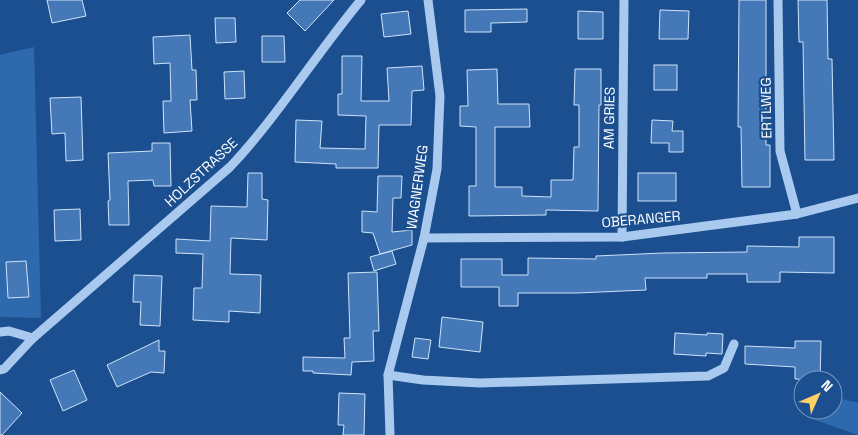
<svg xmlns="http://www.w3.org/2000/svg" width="858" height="435" viewBox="0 0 858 435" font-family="'Space Grotesk',sans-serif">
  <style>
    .green { fill: #2e69ad }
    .building { fill: #4478b7; stroke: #cfe3fa }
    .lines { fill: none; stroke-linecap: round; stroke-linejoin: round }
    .minor { stroke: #a9c9ee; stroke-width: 9 }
    .labels { text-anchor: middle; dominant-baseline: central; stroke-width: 4.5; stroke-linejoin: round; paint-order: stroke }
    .street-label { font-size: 14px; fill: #fff; stroke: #1b4f8f }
  </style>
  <rect width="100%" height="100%" fill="#1b4f8f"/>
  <!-- green -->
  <g class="green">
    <path d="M34,47l7,271 -41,-1v-262z"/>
    <path d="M833,398h5l20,5v32l-43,-15 4,-10h14z"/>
  </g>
  <!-- building -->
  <g class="building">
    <path d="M47,0h35l4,16 -34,7z"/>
    <path d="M300,0h34l-29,31 -18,-18z"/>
    <path d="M739,0h27v145h4v42h-28l-1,-60h-3z"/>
    <path d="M798,0h29l1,59h4l2,101h-29l-2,-118h-4z"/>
    <path d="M527,9v13l-36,1v9h-26v-22z"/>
    <path d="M660,10l29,1 -1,28h-29z"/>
    <path d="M408,11l3,23 -27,3 -3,-23z"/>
    <path d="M578,11l25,1v27h-25z"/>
    <path d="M215,18h20l1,24 -20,1z"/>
    <path d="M190,35l2,35h4l1,30h-7l2,31 -28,2 -1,-32h8l-1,-38 -16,1 -1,-27z"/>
    <path d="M262,36h22l1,26h-23z"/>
    <path d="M342,56h20l-1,45h28l-2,-33 35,-2 2,24 -12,1 -1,34h-32l-1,43h-42v-4l-41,-2 1,-42 26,1 -2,27 45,1 1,-33 -28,-1v-21h4z"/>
    <rect x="654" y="65" width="23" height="25"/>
    <path d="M497,69l1,35h31l1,23h-35v60h27v9l29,1v-17h22l1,-33h5v-42h-5l1,-36h26v36h-2l-1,106 -52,-1v5l-77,1v-30h7v-59l-16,-1v-20h8l-1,-36z"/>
    <path d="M244,71l1,27 -20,1 -1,-27z"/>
    <path d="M81,97l2,63 -17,1 -1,-28 -13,1 -2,-36z"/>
    <path d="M652,120l21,1 -1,10h11v21h-14v-9h-18z"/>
    <path d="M152,143h18l1,43h-17l-1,-6 -25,1 1,44h-20l-1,-24 2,-1 -2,-47 44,-2z"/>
    <path d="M248,173h14v26l6,1 -1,40 -36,-2 -1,36 31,1 -1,38 -31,-2v11l-36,-2 1,-32h8l1,-34 -27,-1v-14l34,2 1,-35 36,1z"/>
    <rect x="638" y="173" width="38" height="28"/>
    <path d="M378,176h24l-1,22h-8l-1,34 20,-2v15l-32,9 -7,-21 -11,-1v-21l15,1z"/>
    <path d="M80,209l1,31 -26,1 -1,-31z"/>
    <path d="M799,237h35v36l-54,-1v10h-33v-8h-40v4h-62l1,12 -69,3h-59v13h-19v-19h-38v-28h41v16h26v-17l68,1v-3l67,-3 84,-1v-6l52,1z"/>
    <path d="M392,251l4,13 -22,7 -4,-14z"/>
    <path d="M26,261l3,36 -21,1 -2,-36z"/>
    <path d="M377,272l2,59h-6l1,30 -22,1 -1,13 -38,-2v-2h-10v-14l42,1 -1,-20h6l-2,-65z"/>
    <path d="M134,275l28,1 -2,50 -20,-1 1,-23h-8z"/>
    <path d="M442,317l41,5 -3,30 -41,-5z"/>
    <path d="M675,333l32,2v-2l16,1 -1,20 -16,-1v3l-32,-2z"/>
    <path d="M415,338l16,2 -3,19 -16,-2z"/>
    <path d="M159,340v11h6l-1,22 -13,-1 -34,15 -10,-22z"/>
    <path d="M795,341h26l-1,39 -25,-1v-12l-50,-3v-18l50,2z"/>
    <path d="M74,370l13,30 -24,11 -13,-31z"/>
    <path d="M0,392l22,21 -20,22h-2z"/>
    <path d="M339,393l26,1 -1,41h-21l1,-10h-6z"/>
  </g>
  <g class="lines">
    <!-- minor -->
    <g class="minor">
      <path d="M778,0l2,151 17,63"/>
      <path d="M622,237l2,-237"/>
      <path d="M424,238l198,-1 175,-23 61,-16"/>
      <path d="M0,332l9,-1 24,7"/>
      <path d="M0,370l4,-1 29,-31 197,-171c48,-51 86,-113 131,-167"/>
      <path d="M388,375l35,5 57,3 228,-7 16,-8 10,-24"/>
      <path d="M390,435l-2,-60 36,-137 13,-69 3,-73 -12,-96"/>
    </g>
  </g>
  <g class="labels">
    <!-- street labels -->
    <g class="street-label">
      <text transform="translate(766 108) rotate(-91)">ERTLWEG</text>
      <text transform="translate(609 118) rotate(-89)">AM GRIES</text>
      <text transform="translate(201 172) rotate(-43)">HOLZSTRASSE</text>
      <text transform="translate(417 187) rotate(-82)">WAGNERWEG</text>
      <text transform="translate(641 219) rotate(-5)">OBERANGER</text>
    </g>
  </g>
  <!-- north arrow -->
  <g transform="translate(818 395) rotate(45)"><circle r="24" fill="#1b4f8f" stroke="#7695bc"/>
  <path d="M0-4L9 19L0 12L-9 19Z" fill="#ffd166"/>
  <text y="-8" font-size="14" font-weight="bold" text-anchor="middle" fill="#ffffff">N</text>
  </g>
</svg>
